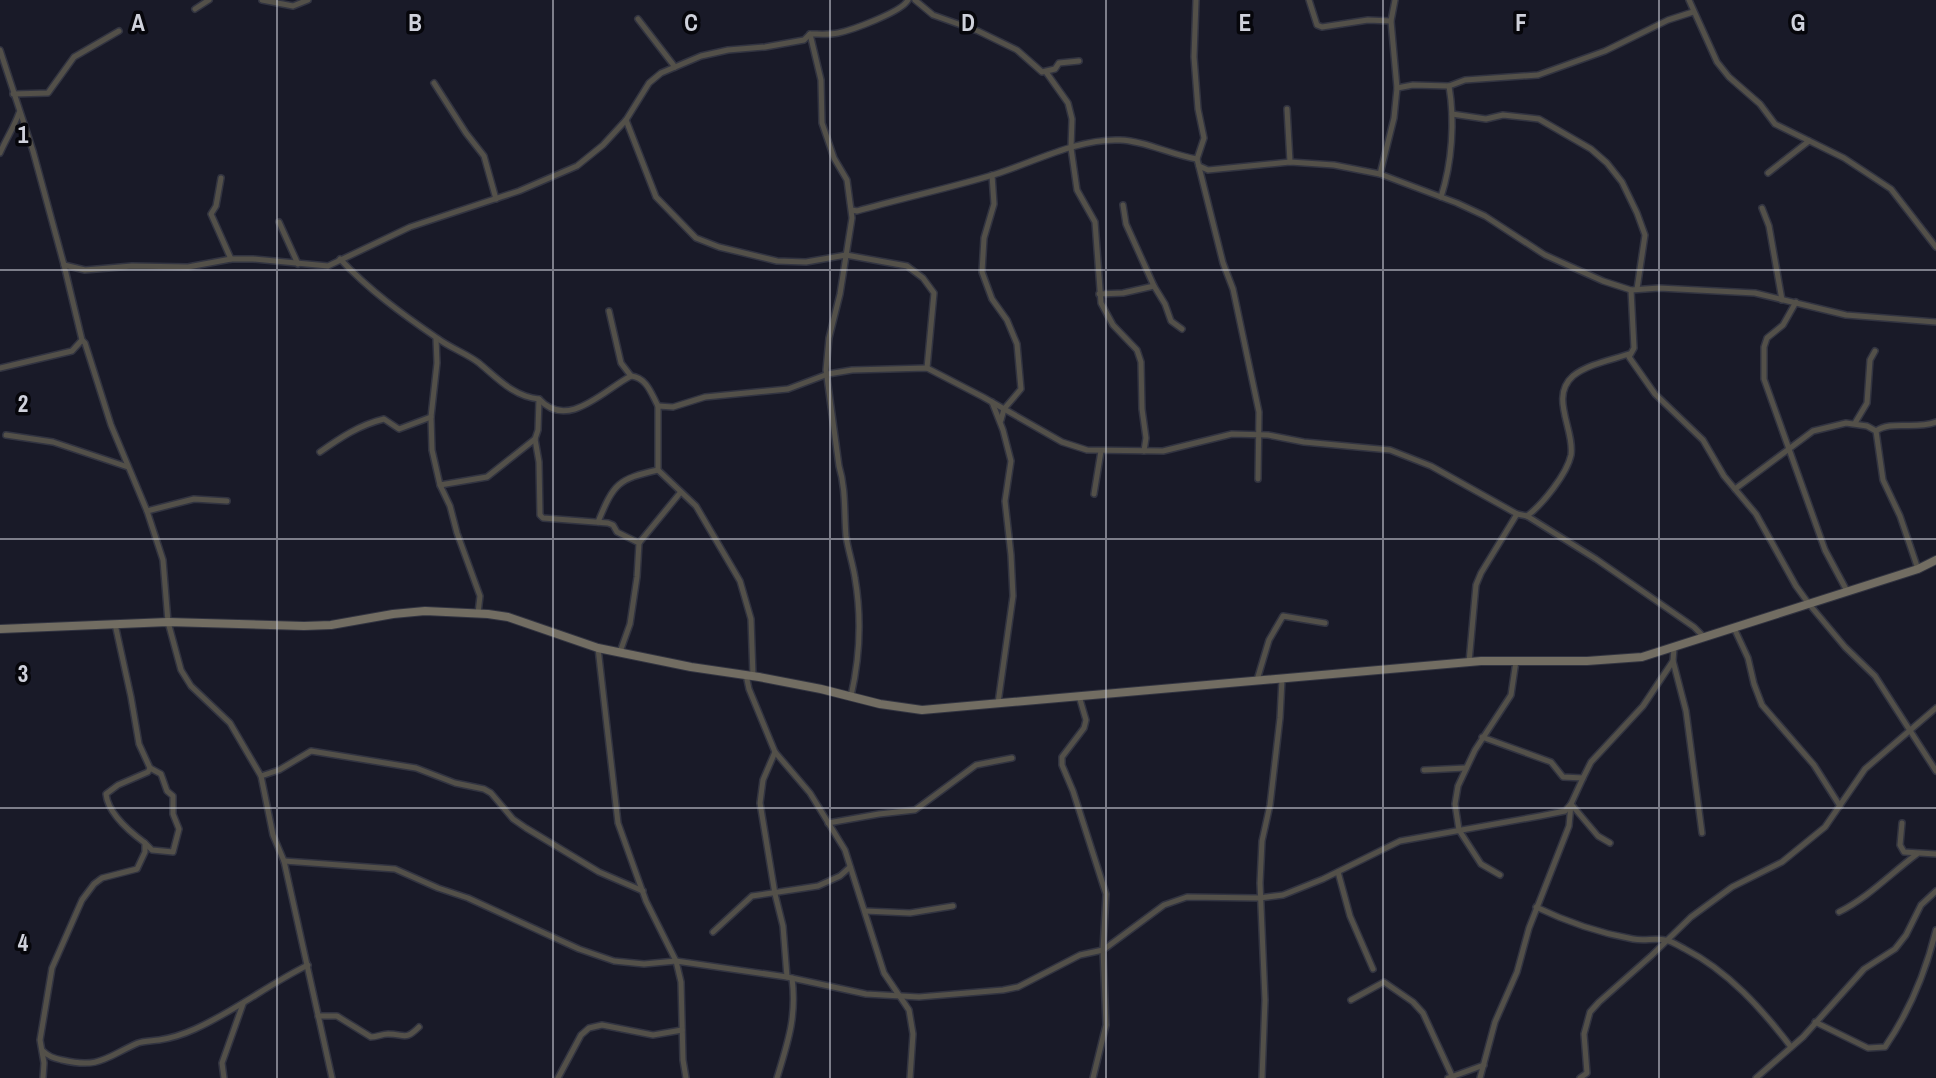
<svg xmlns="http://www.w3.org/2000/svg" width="1936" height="1078" viewBox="0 0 1936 1078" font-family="'Archivo Narrow',sans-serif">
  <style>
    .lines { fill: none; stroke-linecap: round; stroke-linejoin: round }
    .street-casing { stroke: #323441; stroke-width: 8 }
    .secondary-casing { stroke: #323441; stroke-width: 10 }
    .street { stroke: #535049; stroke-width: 5 }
    .secondary { stroke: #726d62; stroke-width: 8 }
    .grid { fill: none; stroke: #cfd1db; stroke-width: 2; stroke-opacity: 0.55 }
    .grid-label { font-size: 23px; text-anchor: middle; font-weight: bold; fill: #cfd1db; stroke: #06060b; stroke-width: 7; stroke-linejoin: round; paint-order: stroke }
  </style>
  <rect width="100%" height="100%" fill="#191a28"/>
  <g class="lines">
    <!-- street casing -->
    <g class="street-casing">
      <g id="street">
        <path d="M262,0l31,6 15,-6"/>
        <path d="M915,0l18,15 45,16 39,19 25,22 13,-3 4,-6 20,-2"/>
        <path d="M1196,0l-2,57 4,52 6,29 -7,21 26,104 10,26 26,123 -1,67"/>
        <path d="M1309,0l8,25 5,2 46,-7 23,1"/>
        <path d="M1689,0l28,62 12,15 31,27 15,20 69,34 47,31 45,58"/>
        <path d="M195,9l14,-9"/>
        <path d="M638,19l37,48"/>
        <path d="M810,34l11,46 1,43 12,35 13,22 5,38 -12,76 -11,44 -3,32 13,96c7,23 5,46 7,70 2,14 7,28 9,42 7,41 5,79 -4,118"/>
        <path d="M0,50l33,101 31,114 18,75 3,3 26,82 36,86 16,49 5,62 13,48 10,16 39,37 31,53 12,59 11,26 48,217"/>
        <path d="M1046,72l22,31 4,16 -1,29 6,42 18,32 6,81 12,22 24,25 4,12 1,47 4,29 -2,13"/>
        <path d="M434,83l32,50 18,23 12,43"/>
        <path d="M1397,88l16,-3 36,1 16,-6 73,-5 67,-24 63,-31 25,-8"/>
        <path d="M13,94l35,-1 26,-36 45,-26"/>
        <path d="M1287,109l3,53"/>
        <path d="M1452,114l34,5 17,-4 36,4 52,30 16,14 15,19 15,31 8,22 -8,54"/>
        <path d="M626,120l30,77 40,41 23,9 58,14 29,1 40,-7 61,11 16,12 11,15 -7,75"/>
        <path d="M0,153c6,-14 14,-26 19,-40"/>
        <path d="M1199,166l9,4 82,-8 44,3 46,9 77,29 28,13 60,39 58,26 28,9 28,-2 96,5 91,22 90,7"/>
        <path d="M1768,173l41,-32"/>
        <path d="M1380,174l14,-56 3,-30 -6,-67 4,-21"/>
        <path d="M992,175l2,29 -10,34 -2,34 10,27 15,21 10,24 4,45 -17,20 -3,11"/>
        <path d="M221,178l-5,28 -5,8 20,45"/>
        <path d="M1441,197c11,-34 14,-76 8,-111"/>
        <path d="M1123,205l3,19 28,62 11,18 6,17 11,8"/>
        <path d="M1762,208l7,18 13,74"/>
        <path d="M852,210l5,1c46,-13 93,-23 139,-37 38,-12 83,-36 124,-34 26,1 51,15 77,19"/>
        <path d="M279,222l19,42"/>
        <path d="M340,259c29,31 62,55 97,79 13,10 29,15 42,25 18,15 35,34 60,36 29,32 66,-10 92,-23 16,2 20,17 27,30"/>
        <path d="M64,265l21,5 47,-4 56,1 43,-8h22l75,7 82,-39 109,-36 58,-25 26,-21 23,-25 23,-37 12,-10 40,-17 27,-6 37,-3 39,-7 6,-6c9,0 19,1 28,-1 14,-3 64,-21 70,-33"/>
        <path d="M1631,290l3,58 -5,9 26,37 48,46 21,36 32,38 40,72 13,18 36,43 30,29 61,95"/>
        <path d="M1099,294l24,-1 31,-7"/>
        <path d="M1796,302l-13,23 -16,13 -3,9v32l61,171 22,41"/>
        <path d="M609,311l12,52 10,13"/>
        <path d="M436,338l1,25 -6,54 1,33 8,35 10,21 7,27 23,63 -2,17"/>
        <path d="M0,368l72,-17 10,-11"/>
        <path d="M539,399l-1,31 -3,9 4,23 1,53 3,3 65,5 5,2 4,7 22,11 -2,34 -7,47 -10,28"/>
        <path d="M992,402l11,28 8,31 -6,40 6,54 2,41 -15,107"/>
        <path d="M1855,423l12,-20 3,-43 5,-9"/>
        <path d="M1876,431c15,-11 38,-1 60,-9"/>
        <path d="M6,435l47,7 75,25"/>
        <path d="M320,452c20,-14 39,-27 64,-33l15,10 32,-12"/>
        <path d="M440,485l47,-8 48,-38"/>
        <path d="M1735,489l78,-58 33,-8 21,3 9,5 7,49 17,36 18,53"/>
        <path d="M1094,494l7,-43"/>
        <path d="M147,511l47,-12 33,2"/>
        <path d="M1527,516c15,-11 40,-42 44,-61 4,-25 -22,-58 2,-79 15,-12 38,-16 56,-22"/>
        <path d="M598,522c16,-39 20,-43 60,-52"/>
        <path d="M639,543l41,-50"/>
        <path d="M115,624l16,73 8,47 11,24 11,6 6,17 6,5v18l6,15 -6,23 -21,-2 -7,-7"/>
        <path d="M1734,628l14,30 6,26 8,21 52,60 26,41"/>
        <path d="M598,648l20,175 28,78 30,60 5,21 2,78 3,18"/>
        <path d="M1673,661l13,50 16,122"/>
        <path d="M1469,662l7,-77 5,-12 36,-59"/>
        <path d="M746,675l3,14 26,63 35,41 35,57 39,123 25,37 4,24 -3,44"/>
        <path d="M753,676l-2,-57 -11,-38 -44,-75 -38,-36v-64l15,1 32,-10 83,-8 40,-15 24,-4 75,-2 56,29 79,45 25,8 76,1 69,-17 36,1 36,7 86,8 41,16 86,48 10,2 69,43 98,68 10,10"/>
        <path d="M1257,680l12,-40 14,-24 42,7"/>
        <path d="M1079,696l7,24 -2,8 -22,29v8l11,26 33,103 -3,56 3,75 -13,53"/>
        <path d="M1482,737l69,25 12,15 20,1"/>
        <path d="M775,752l-12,28 -3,23 15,91 8,32 4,51"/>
        <path d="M1424,770l42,-2"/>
        <path d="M261,776l18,-6 32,-19 105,17 39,15 29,6 7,4 22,26 13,9 73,44 44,19"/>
        <path d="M828,823l51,-9 36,-4 61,-45 36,-7"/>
        <path d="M1902,823l-2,22 4,7 32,2"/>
        <path d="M284,861l111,8 43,19 30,10 111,51 35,12 30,3 32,-3 111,16 79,17 53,3 84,-7 15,-3 62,-32 23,-5 61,-45 23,-8 72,1 24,-3 40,-16 77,-38 140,-25 25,-5 6,-7 27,32 12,7"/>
        <path d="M1338,872l12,44 23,53"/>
        <path d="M1500,875l-19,-11 -22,-34 -4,-26 3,-18 17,-36 36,-55 5,-34"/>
        <path d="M1536,907c31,15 63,26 97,32 11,2 22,-1 32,1 7,1 14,6 20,9 43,22 77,60 106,98"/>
        <path d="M865,911l45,2 43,-7"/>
        <path d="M1839,912c30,-15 51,-38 78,-58"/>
        <path d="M713,932l39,-36 66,-10 22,-10 10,-9"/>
        <path d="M1351,1000l33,-18 29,20 10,11 30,65"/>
        <path d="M318,1016h19l34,21c6,0 11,-3 17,-3 17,0 17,7 31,-7"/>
        <path d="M1815,1022l53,26 17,-1c24,-35 41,-76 51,-117"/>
        <path d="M43,1051c6,6 11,7 19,9 38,9 44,-3 76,-17 6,-2 14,-2 21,-3 13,-2 25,-6 36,-11 40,-18 74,-45 113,-64"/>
        <path d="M43,1078l1,-15 -4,-23 12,-72 30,-68 12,-16 8,-6 35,-9 8,-17v-9c-15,-11 -37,-30 -39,-49l12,-9 30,-13 2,-4"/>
        <path d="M224,1078l-2,-15 21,-59"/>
        <path d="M558,1078l23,-43 8,-7 13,-3 51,10 29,-5"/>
        <path d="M777,1078c11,-36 20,-62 15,-100"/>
        <path d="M1262,1078l3,-78 -5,-117 2,-42 8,-36 10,-87 2,-39"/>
        <path d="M1448,1078l36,-13"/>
        <path d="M1480,1078l15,-56 22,-50 12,-44 40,-102 2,-22 12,-26 8,-16 52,-56 30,-45 1,-13"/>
        <path d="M1580,1078l7,-5 -3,-39 6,-22 9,-10 52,-46 40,-39 41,-30 50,-25 43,-35 40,-58 71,-61"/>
        <path d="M1756,1078l47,-41 61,-68 31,-20 11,-14 15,-30 15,-14"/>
      </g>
    </g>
    <!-- secondary casing -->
    <g class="secondary-casing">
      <path id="secondary" d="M0,629l168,-7 136,4 27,-1 62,-11 32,-3 63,3 20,3 90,31 93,19 68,10 62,12 59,15 42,6 559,-49h106l55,-4 276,-88 18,-9"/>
    </g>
    <!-- street -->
    <use href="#street" class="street"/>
    <!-- secondary -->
    <use href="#secondary" class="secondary"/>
  </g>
  <!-- grid -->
  <path class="grid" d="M277,0v1078M553,0v1078M830,0v1078M1106,0v1078M1383,0v1078M1659,0v1078M0,270h1936M0,539h1936M0,808h1936"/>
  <g class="grid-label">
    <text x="138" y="31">A</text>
    <text x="415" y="31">B</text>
    <text x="691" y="31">C</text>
    <text x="968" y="31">D</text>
    <text x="1245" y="31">E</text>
    <text x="1521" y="31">F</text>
    <text x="1798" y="31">G</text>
    <text x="23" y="143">1</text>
    <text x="23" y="412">2</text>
    <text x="23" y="682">3</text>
    <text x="23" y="951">4</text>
  </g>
</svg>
